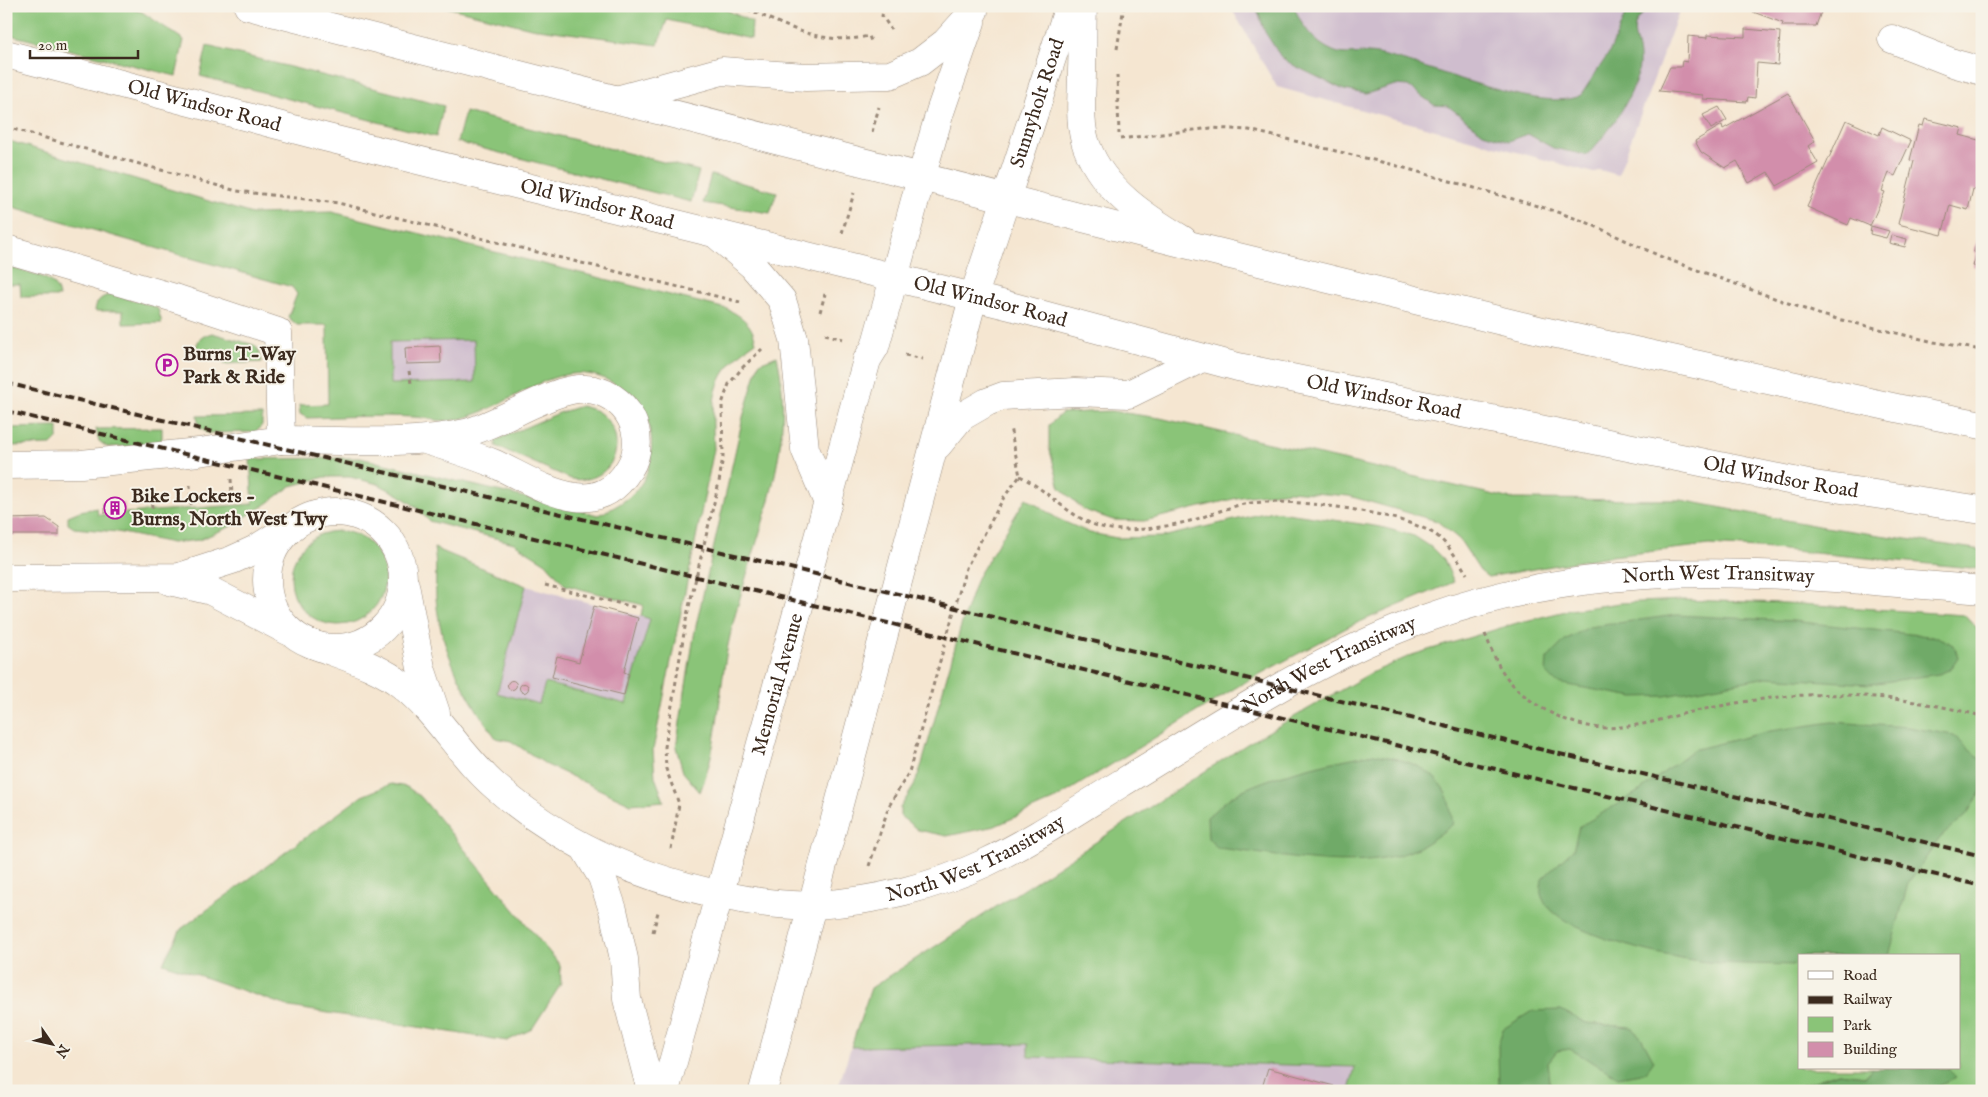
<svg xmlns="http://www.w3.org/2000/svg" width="1988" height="1097" viewBox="0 0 1988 1097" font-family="'IM FELL English',serif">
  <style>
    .industrial { fill: #cfbdce }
    .green { fill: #8ac478; stroke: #62774b; fill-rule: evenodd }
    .forest { fill: #6faa68; stroke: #556a43 }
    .building { fill: #d28eab }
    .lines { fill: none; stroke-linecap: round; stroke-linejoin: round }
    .minor-casing { stroke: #988878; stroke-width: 29 }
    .major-casing { stroke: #988878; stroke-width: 29 }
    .highway-casing { stroke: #988878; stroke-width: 29 }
    .path { stroke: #988878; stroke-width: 3; stroke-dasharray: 4 4; stroke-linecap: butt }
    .minor { stroke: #fff; stroke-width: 28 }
    .major { stroke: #fff; stroke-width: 28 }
    .highway { stroke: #fff; stroke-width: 28 }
    .rail { stroke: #3b2a1e; stroke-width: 4; stroke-dasharray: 8 4; stroke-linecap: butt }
    .labels { text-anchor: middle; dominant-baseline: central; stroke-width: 4; stroke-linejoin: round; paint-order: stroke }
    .street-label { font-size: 20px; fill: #3b2a1e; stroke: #f7f3e8 }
    .poi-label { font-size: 20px; font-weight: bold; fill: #3b2a1e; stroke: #f7f3e8; text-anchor: start }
  </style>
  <rect width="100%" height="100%" fill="#f7f3e8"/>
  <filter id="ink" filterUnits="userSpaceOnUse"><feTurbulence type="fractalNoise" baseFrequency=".02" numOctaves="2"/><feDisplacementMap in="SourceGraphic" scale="10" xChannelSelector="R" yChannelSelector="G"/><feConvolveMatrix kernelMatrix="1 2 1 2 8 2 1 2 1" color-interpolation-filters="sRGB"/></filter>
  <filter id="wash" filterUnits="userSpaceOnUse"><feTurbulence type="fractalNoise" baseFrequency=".0096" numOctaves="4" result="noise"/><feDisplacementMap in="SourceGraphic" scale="20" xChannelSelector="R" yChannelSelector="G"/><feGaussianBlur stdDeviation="1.12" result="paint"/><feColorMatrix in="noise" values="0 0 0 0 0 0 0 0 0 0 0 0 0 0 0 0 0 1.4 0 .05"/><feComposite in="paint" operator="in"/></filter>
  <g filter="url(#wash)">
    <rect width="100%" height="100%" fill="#f5e6d1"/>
    <!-- industrial -->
    <g class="industrial">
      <path d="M1230,6h451l-63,169 -18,-5 -6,3 -317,-86z"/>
      <path d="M474,340l1,42 -85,2 -1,-42z"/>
      <path d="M526,586l124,33 -23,85 -82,-21 -6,21 -43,-11z"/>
      <path d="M1029,1044l-1,13 327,10 -6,24h-512l14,-44z"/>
    </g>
    <!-- green -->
    <g class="green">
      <path d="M6,6h116l20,6 42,28 -8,36 -170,-42z"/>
      <path d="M442,6h276l34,16 -1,17 -84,-19 -9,25 -127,-17z"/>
      <path d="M207,46l237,60 -8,31 -236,-61z"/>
      <path d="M465,112l234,59 -8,31 -234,-60z"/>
      <path d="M6,140l246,74 80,-2 395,97c16,8 25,15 29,33 -45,30 -45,57 -42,107l-61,301 2,27 9,24 -33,3 -84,-39 -36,-24 -15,-3c-30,-41 -56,-88 -60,-140 -1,-17 1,-33 -2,-50l92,38 -29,107 42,11 6,-21 81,21 24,-85 -9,-3 2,-11 -78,-20 -19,-22 -32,-20 -85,-22 -14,-15 -16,-11 -21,-11 -28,-7h-25l-34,9 -23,17 -39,24 -30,13 -27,3 -55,-11 -43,-4 -6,-4v-8l12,-5 17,-3 1,7 155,-11 -3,-45 110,-1 238,57c23,-10 45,-23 51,-50 6,-25 2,-52 -18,-69 -66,-58 -111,13 -177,24 -13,3 -28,-3 -41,-3 -35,-2 -71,0 -106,1l-7,-4 -1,-9 29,-1 -1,-79h-30l-9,-8 9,-23 -5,-7 -286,-82zM474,340l1,42 -85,2v-42z"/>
      <path d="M711,175l66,17 -7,21 -67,-10z"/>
      <path d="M9,267c18,6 48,8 50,30h-38l-1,-13h-14v-16z"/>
      <path d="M112,294l41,12 5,3 4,14 -39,1v-13h-28c1,-11 6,-14 17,-17z"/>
      <path d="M212,333l42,12 4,4 4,13 -38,2 -1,-14h-27c1,-11 6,-14 16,-17z"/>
      <path d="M777,356c22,97 -26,187 -47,280 -12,52 -10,107 -30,156l-17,-20 -7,-25 19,-117 48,-213 16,-54z"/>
      <path d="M581,406c6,2 14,3 19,7 32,26 13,73 -29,66l-75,-33v-6l63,-27z"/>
      <path d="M1111,411l49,7 352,81 169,1 137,26 164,24v19l-209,-20 -64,-4 -106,12 -115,20 -8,-6 -20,-31 -23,-19 -88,-25 -60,-5 -48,6 -97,24 -31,-1 -29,-10 -24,-22 -11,-41v-22l13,-12z"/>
      <path d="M262,415v10l-6,7 -49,1 -8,-6 -2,-11z"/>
      <path d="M58,427v11l-7,7 -45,1v-18z"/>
      <path d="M162,428v11l-7,7 -48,1 -8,-6 -3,-12z"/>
      <path d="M1026,498l32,21 32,14 27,5 45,-1 111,-26 108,16 33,9 17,11 13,13 10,22 -104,44 -105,56 -191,118 -59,26 -48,10 -29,-6 -18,-14v-8l14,-22 8,-22 39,-138 16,-48z"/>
      <circle cx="338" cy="578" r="47"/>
      <path d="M1681,600l105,3 178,12 18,19v457h-52l25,-14 -8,-9h12v-112h-160v112h73l-7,8 -27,-3 -52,18h-437l6,-24 -327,-10v-13l-177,3 20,-59 376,-244 122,-70 43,-19 105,-32 53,-13 50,-7z"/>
      <path d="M391,784l16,3 14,10 139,168 1,19 -29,45 -25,12 -217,-34 -127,-44 18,-34 181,-133z"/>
    </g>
    <!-- forest -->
    <g class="forest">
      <path d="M1256,6h38c7,19 20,37 39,45 11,5 22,2 34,2 7,0 15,2 22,4 43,9 154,58 192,38l28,-42 20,-47h22c-30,25 -10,30 -12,59 -2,28 -32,72 -53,90l-33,-7 -25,-14 -19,7 -26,-8 -35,-27 -14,-1 -26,-19 -13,-1 -29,9 -22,-4 -51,-25 -12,-8 -16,-25z"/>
      <path d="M1676,615l117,6 144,16 17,8 4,13 -7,11 -12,5 -69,10 -103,-7 -102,19 -31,1 -77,-14 -11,-11 1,-13 18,-19 24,-13z"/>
      <path d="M1832,722l76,5 45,8 29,26 -1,30 -14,23 -27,24 -32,45 -19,73h-90v9c-30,-1 -62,0 -92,-3 -36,-4 -156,-28 -166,-68 -1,-4 1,-10 1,-15l31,-29 6,-23 62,-37 52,-40 77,-19z"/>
      <path d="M1374,754c29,6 56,10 72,39 4,9 5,22 7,31 -9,7 -18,14 -28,20 -57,34 -146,10 -208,4l-9,-10 -1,-21c9,-7 17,-16 27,-22 31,-19 103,-35 140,-41z"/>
      <path d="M1561,1010l25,13 44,4 11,10 13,24 -8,11 -28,5 -48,-28 -13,2 -9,11 3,29h-52l-1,-46 5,-16 29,-18z"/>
      <path d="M1872,1068h75l9,9 -26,14h-144l53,-18 26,3z"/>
    </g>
    <g id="blocks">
      <!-- building -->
      <g class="building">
        <path d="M1737,6h86l-7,20h-34l1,-3z"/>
        <path d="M1745,29l35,3 -2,33 -21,-2 -2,35 -7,-1 -1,5 -44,-3v-4l-44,-4 11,-24h11l1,-6 5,1 1,-26 19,2v-3l38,2z"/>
        <path d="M1788,93l27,48 -7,5 10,17 -41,23 -9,-14 -19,11 -12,-22 -12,7 -24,-16 -6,-11 27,-16 1,4z"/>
        <path d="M1719,107l8,13 -16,9 -8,-14z"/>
        <path d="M1925,119l37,9 -2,7 22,6 -2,51 -7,-3 -5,21 -18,-5 -8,30 -44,-11 16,-63 -4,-1 9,-35 4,1z"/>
        <path d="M1846,120l33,15 3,-8 29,14 -16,35 -6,-3 -7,18 3,1 -15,34 -19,-8 -3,7 -41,-18z"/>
        <path d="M1982,223v45l-9,-2 4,-13 -3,-1z"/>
        <path d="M1871,226l18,5 -3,7 -16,-4z"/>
        <path d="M1891,235l16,4 -2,8 -16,-4z"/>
        <path d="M440,346l1,17 -35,1 -1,-16z"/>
        <path d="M124,503l1,8 -20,2v-9z"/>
        <path d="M46,518l13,9v8h-53v-16z"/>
        <path d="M594,606l44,12 -14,54 5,2 -5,21 -72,-18 5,-21 22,6z"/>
        <circle cx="512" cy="685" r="4.5"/>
        <circle cx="524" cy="688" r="4.5"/>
        <path d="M1268,1068l66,18 -2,5h-71z"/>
      </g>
    </g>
  </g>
  <g filter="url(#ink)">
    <use href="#blocks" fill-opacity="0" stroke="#988878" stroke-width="1"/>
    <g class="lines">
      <!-- minor casing -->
      <g class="minor-casing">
        <g id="minor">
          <path d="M1892,39l64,25 26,7"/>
          <path d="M6,249l172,50 100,33 3,108 -82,12 -118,12 -75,1"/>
          <path d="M281,440c61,0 125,6 185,-7 35,-9 89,-47 120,-44 19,1 36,12 45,29 8,16 8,36 -2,51 -35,57 -92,14 -136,-6 -23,-9 -45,-16 -68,-23"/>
          <circle cx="335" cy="580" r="68"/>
          <path d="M6,578l173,-1 53,-17 22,-10 30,-19"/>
          <path d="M169,581l42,10 77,40"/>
          <path d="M405,585l16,83 15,45"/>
          <path id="s1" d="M312,644c30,12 66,21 91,42 36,29 58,71 93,101 64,56 138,89 221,107 31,7 67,13 100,11 57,-4 117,-18 168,-42 47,-22 91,-52 135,-79 99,-60 197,-127 307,-166 184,-66 365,-44 555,-28"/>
          <path d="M585,849l17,28 11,33 11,49 3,40 24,92"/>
        </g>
      </g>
      <!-- major casing -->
      <g class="major-casing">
        <g id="major">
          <path d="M1083,6c-1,22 0,43 -1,65 0,25 -4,52 5,76 17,44 58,70 96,93"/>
          <path d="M620,99l102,-28 84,6 84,-2 30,-13 26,-20 28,-31"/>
          <path d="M921,178l19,-66 31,-90"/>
          <path id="s2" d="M1006,199l63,-193"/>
          <path d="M717,235l35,30 30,35 12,39 11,110 23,54"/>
          <path d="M938,445l23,-28 26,-15 16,-6 72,-4 54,2 73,-36"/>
          <path id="s3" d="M665,1091l202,-731 8,-13 19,-69"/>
          <path d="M763,1091l210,-793"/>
        </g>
      </g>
      <!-- highway casing -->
      <g class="highway-casing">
        <g id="highway">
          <path d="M248,6l945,240 350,85 358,78 81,16"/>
          <path id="s4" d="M6,54l318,83 690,170 224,60 570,117 174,26"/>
          <path d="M894,278l27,-100"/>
          <path d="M973,298l33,-99"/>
        </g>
      </g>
      <!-- path -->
      <g class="path">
        <path d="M740,6c44,18 80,41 129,30l3,8"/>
        <path d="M884,6l-2,10 9,13"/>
        <path d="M1117,49l7,-43"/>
        <path d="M1117,75l2,59"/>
        <path d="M6,127l231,64 101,12 402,99"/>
        <path d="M872,132l7,-25"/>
        <path d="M1120,139l91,-11 38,2 145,35 154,44 38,13 78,36 157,57 113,27 48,8"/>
        <path d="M842,233l12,-40"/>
        <path d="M820,312l5,-18"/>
        <path d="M825,334l18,5"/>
        <path d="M905,355l18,4"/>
        <path d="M409,371l2,12"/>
        <path d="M1020,476c31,16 54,48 91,53 25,3 54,-2 79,-8 18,-5 35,-13 54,-17 41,-8 158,8 192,31 13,10 22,25 31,39"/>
        <path d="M231,479l1,17"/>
        <path d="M190,485l1,20"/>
        <path d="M151,488l1,21"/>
        <path d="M545,585l93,23"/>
        <path d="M1485,634c6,14 11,29 20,41 17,25 54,46 83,51 13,3 28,2 41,0 23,-2 45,-11 67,-15 31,-7 62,-12 94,-15 63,-5 130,4 192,20"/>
        <path d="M671,849l8,-45 -13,-35 -1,-22 22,-132 32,-133 4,-26 -1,-52 7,-20 14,-17 19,-18"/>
        <path d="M869,866l20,-60 20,-34 57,-204 38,-71 16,-21 -10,-49"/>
        <path d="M653,932l5,-20"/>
      </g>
      <!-- minor -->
      <use href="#minor" class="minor"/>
      <!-- major -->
      <use href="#major" class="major"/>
      <!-- highway -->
      <use href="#highway" class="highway"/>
      <!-- rail -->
      <g class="rail">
        <path d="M6,383l801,189 1175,284"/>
        <path d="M6,411l1976,475"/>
      </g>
    </g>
  </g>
  <!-- icons -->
  <defs>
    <g id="parking-ring" transform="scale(1.125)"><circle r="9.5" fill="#f7f3e8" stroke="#b5179e" stroke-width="1.5"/><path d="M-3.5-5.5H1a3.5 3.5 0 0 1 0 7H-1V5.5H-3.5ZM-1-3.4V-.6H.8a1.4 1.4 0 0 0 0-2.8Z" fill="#b5179e"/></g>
    <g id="building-ring" transform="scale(1.125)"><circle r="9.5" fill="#f7f3e8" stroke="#b5179e" stroke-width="1.5"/><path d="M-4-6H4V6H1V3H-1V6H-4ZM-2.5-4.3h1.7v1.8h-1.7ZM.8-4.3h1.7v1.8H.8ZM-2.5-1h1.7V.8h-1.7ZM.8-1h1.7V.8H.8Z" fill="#b5179e"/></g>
  </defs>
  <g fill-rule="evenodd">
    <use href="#parking-ring" x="167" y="365"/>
    <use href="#building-ring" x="115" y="508"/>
  </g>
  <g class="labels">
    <!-- street labels -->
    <g class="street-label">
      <text stroke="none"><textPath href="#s2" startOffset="101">Sunnyholt Road</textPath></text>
      <text stroke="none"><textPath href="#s4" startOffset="205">Old Windsor Road</textPath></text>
      <text stroke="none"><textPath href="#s4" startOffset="610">Old Windsor Road</textPath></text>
      <text stroke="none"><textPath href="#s4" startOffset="1015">Old Windsor Road</textPath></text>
      <text stroke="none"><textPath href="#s4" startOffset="1420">Old Windsor Road</textPath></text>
      <text stroke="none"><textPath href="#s4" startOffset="1825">Old Windsor Road</textPath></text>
      <text stroke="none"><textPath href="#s1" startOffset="1564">North West Transitway</textPath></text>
      <text stroke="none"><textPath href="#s1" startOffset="1159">North West Transitway</textPath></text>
      <text stroke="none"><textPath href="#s3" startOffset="422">Memorial Avenue</textPath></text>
      <text stroke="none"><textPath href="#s1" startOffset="754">North West Transitway</textPath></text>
    </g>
    <!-- poi labels -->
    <g class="poi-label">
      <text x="183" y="354">Burns T-Way<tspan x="183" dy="23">Park &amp; Ride</tspan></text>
      <text x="131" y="496">Bike Lockers -<tspan x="131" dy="23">Burns, North West Twy</tspan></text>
    </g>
  </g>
  <!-- margin -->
  <rect width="1988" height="1097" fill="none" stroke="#f7f3e8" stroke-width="25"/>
  <!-- legend -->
  <rect x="1798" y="954" width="162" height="115" fill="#f7f3e8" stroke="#aca397"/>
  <rect x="1808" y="971" width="25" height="8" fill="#ffffff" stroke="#aca397"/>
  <text x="1843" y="980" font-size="15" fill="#3b2a1e">Road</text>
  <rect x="1808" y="996" width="25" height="8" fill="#3b2a1e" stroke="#aca397"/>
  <text x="1843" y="1004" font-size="15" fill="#3b2a1e">Railway</text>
  <rect x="1808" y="1017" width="25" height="15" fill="#8ac478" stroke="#aca397"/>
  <text x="1843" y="1030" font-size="15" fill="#3b2a1e">Park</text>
  <rect x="1808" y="1042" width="25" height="15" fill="#d28eab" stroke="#aca397"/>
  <text x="1843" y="1054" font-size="15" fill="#3b2a1e">Building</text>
  <!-- north arrow -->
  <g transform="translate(52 1044) rotate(124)" stroke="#f7f3e8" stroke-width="4" paint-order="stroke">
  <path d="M0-4L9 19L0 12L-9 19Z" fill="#3b2a1e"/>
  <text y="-8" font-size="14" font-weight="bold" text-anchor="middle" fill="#3b2a1e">N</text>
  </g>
  <!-- scale -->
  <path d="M30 50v8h108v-8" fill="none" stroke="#3b2a1e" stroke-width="2.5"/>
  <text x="38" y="50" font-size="15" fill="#3b2a1e" stroke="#f7f3e8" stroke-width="4" paint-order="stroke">20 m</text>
</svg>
